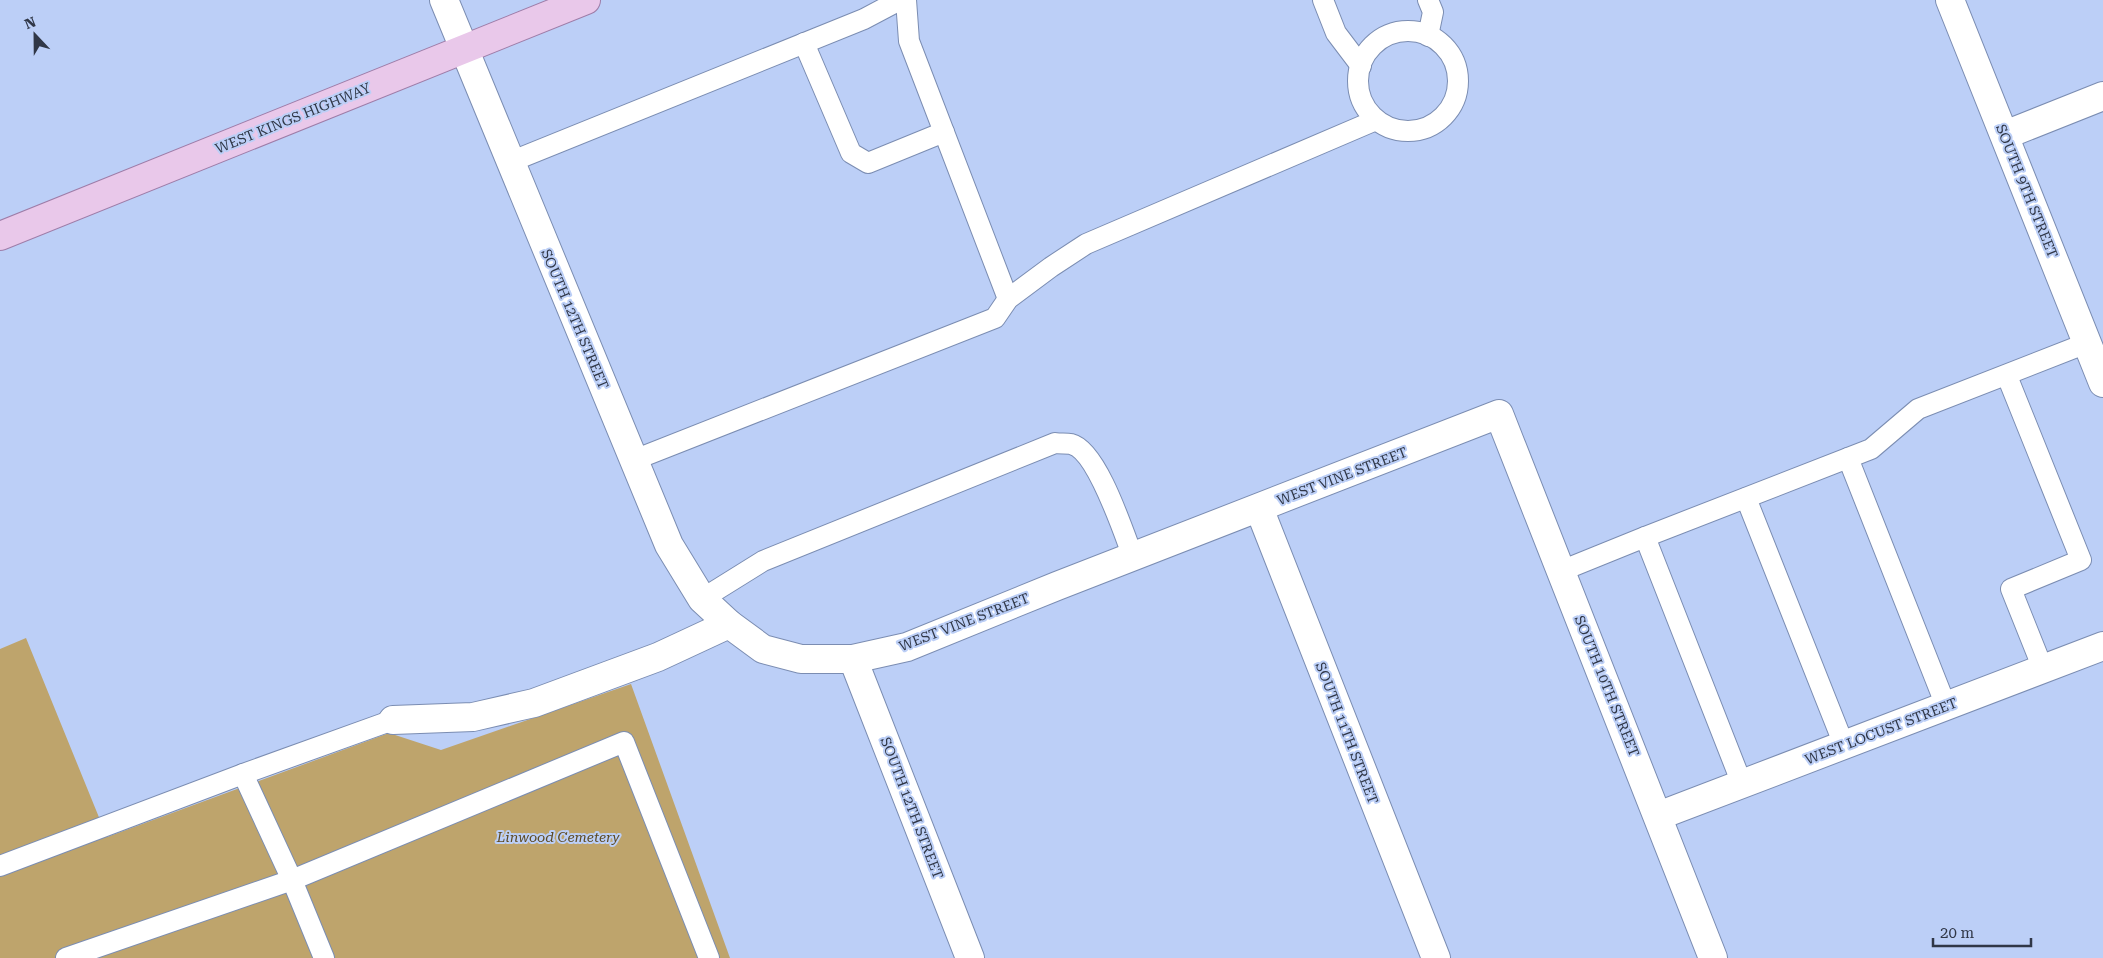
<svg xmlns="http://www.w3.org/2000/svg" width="2103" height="958" viewBox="0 0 2103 958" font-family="'Roboto Serif',serif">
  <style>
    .green { fill: #bea46c }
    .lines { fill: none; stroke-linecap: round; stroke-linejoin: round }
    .lane-casing { stroke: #7b8db2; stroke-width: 22 }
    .street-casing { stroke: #7b8db2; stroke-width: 30 }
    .primary-casing { stroke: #9e7da8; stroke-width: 30 }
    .lane { stroke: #fff; stroke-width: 20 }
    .street { stroke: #fff; stroke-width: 28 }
    .primary { stroke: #e9c8ea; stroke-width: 28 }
    .labels { text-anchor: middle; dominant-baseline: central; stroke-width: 4; stroke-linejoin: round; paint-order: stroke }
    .street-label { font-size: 14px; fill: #303747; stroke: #bccff7 }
    .park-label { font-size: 14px; font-style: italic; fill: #5c4921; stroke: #bccff7 }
  </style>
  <rect width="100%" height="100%" fill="#bccff7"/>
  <!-- green -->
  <path class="green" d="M26,638l81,199 282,-104 52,17 190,-66 99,274h-730v-309z"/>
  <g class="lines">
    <!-- lane casing -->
    <g class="lane-casing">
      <g id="lane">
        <path d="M906,0l3,41 99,258"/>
        <path d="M1323,0l13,33 25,33"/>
        <path d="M1428,0l5,12 -5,24"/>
        <circle cx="1408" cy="81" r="50"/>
        <path d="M804,43l47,110 17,10 76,-31"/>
        <path d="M510,162l354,-143 36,-19"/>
        <path d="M2007,376l74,184 -70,29 32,80"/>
        <path d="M1848,458l98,248"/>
        <path d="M634,460l361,-142 13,-19 43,-32 35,-23 290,-124"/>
        <path d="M1746,498l98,247"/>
        <path d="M1561,571l84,-34"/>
        <path d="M702,599l61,-38 292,-118c5,1 11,0 16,1 26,6 52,87 62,113"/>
        <path d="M243,774l49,106 32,78"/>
        <path d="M1742,784l-97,-247 226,-88 47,-40 169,-66"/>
        <path d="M0,866l243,-92 150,-54"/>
        <path d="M66,958l226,-78 332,-138 85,216"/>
      </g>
    </g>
    <!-- street casing -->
    <g class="street-casing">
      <g id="street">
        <path d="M444,0l225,545 33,54 27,25"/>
        <path d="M1950,0l153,383"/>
        <path d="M2005,135l98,-39"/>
        <path d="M1259,508l177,450"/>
        <path d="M853,659l117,299"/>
        <path d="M393,720l80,-3 61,-14 124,-46 71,-33 34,25 38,10h52l54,-12 150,-61 442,-172 214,544"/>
        <path d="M1658,816l445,-170"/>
      </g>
    </g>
    <!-- primary casing -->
    <g class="primary-casing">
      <path id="primary" d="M0,236l586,-236"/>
    </g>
    <!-- lane -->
    <use href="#lane" class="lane"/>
    <!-- street -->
    <use href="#street" class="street"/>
    <!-- primary -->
    <use href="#primary" class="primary"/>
  </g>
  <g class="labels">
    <!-- street labels -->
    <g class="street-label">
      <text transform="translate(293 118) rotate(-22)">WEST KINGS HIGHWAY</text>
      <text transform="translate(2027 191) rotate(68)">SOUTH 9TH STREET</text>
      <text transform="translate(575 319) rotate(67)">SOUTH 12TH STREET</text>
      <text transform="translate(1342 476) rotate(-21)">WEST VINE STREET</text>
      <text transform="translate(964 622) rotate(-21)">WEST VINE STREET</text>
      <text transform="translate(1607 686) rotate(68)">SOUTH 10TH STREET</text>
      <text transform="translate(1881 731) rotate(-21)">WEST LOCUST STREET</text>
      <text transform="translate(1347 733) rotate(69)">SOUTH 11TH STREET</text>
      <text transform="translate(912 808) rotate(69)">SOUTH 12TH STREET</text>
    </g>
    <!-- park labels -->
    <g class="park-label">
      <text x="558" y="837">Linwood Cemetery</text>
    </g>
  </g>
  <!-- north arrow -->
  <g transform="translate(35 35) rotate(338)" stroke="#bccff7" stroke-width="4" paint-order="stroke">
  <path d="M0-4L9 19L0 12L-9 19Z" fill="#303747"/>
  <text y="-8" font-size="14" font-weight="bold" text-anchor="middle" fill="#303747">N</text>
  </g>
  <!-- scale -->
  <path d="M1933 938v8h98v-8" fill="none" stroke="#303747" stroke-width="2.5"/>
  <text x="1940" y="938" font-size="15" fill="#303747" stroke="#bccff7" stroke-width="4" paint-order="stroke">20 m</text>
</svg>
